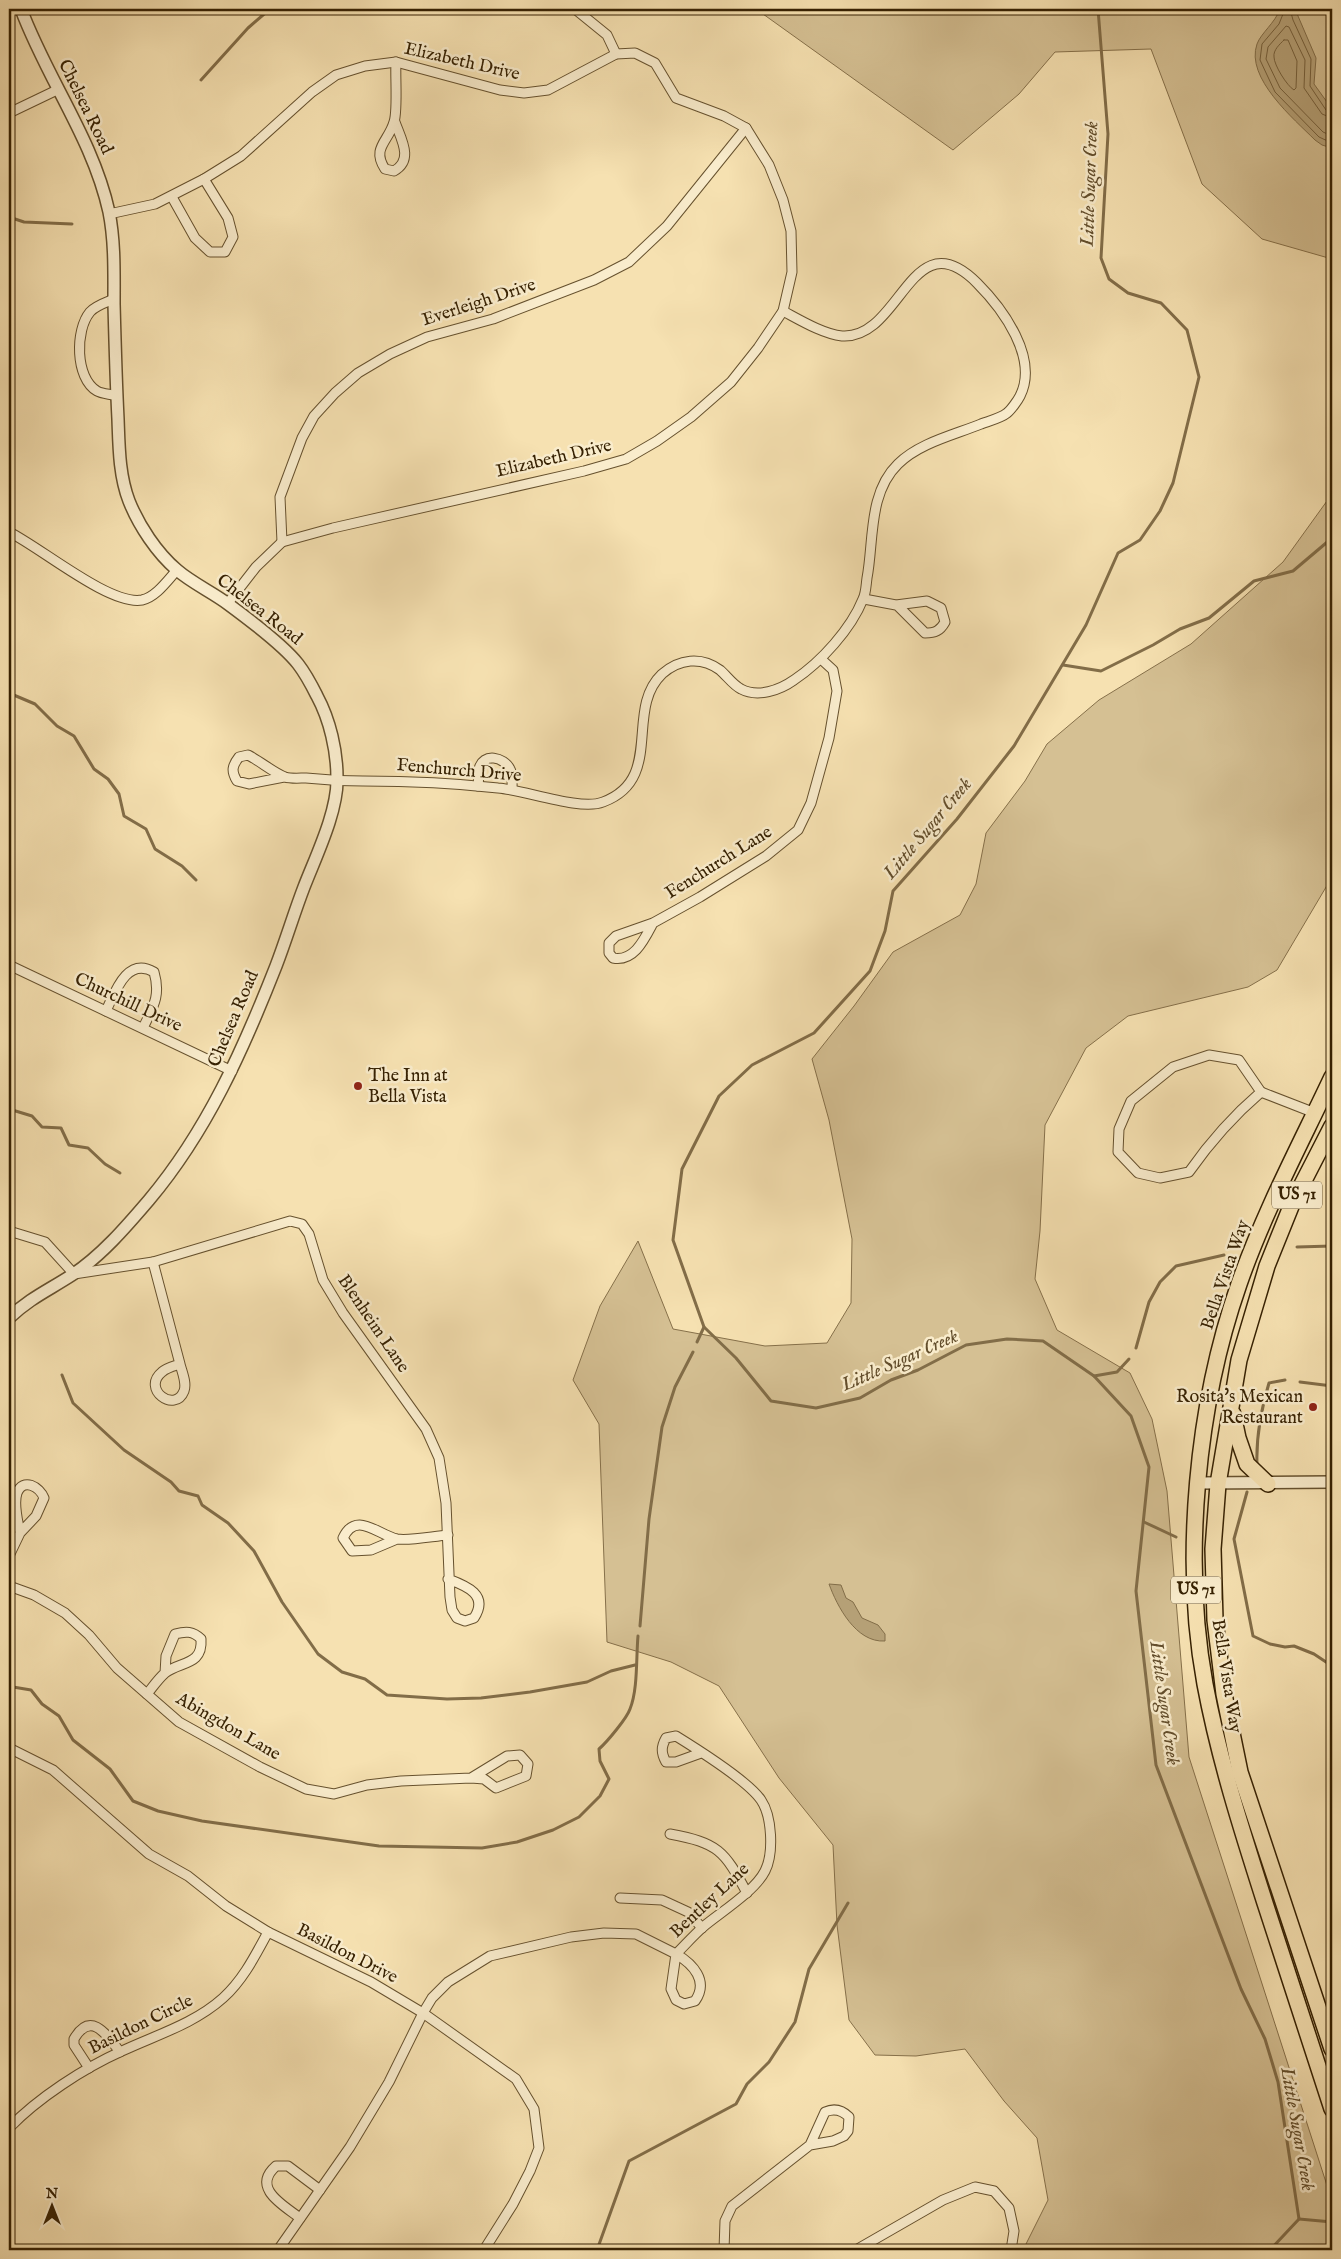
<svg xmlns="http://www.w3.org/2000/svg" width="1341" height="2259" viewBox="0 0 1341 2259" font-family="'IM FELL English',serif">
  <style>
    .green { fill: #d5c093; stroke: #86704a }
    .water { fill: #b5a076; stroke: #826d48 }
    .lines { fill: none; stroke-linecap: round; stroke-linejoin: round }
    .shore { stroke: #76603c; stroke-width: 1 }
    .stream { stroke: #826d48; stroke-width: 3 }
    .minor-casing { stroke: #66512e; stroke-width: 11 }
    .tertiary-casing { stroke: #66512e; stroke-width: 14 }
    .primary-casing { stroke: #362102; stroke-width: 18 }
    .minor { stroke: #f9eccc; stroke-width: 9 }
    .tertiary { stroke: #f9eccc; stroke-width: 11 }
    .primary { stroke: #f6e1b1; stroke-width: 15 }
    .poi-dot { fill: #8f2418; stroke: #f9eccc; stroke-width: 2 }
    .labels { text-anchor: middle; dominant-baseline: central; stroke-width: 5; stroke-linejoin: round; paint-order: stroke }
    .shield { fill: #f9eccc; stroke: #705e3f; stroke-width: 1 }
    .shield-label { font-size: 16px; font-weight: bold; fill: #362102 }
    .street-label { font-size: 18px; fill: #362102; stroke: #f9eccc }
    .poi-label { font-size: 18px; fill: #362102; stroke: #f9eccc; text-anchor: start }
    .water-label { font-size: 19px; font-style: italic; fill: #624d2b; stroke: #f9eccc }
  </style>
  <rect width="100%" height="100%" fill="#f6e1b1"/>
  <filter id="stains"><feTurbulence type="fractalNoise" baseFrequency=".004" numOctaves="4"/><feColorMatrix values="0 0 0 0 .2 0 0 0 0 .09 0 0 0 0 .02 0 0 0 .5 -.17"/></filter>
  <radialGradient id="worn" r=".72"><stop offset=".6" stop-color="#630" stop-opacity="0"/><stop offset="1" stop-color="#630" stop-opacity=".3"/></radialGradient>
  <!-- green -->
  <g class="green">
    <path d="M756,9h576v250l-70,-20 -60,-55 -51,-135 -96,3 -36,42 -66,56z"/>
    <path d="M1332,494v383l-55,93 -29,17 -120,29 -42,32 -41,77 -5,106 -5,48 22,51 73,43 22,46 15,72 22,266 143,444v49h-309l25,-50 -11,-62 -33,-37 -39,-52 -49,7 -41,-1 -26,-35 -12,-95 -4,-80 -54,-67 -60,-92 -48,-24 -64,-20 -8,-218 -26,-44 27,-74 38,-65 35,88 92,17 62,-3 24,-40 1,-64 -23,-119 -17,-61 42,-53 39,-54 67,-37 16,-31 10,-51 39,-52 22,-37 52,-44 92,-56 92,-82z"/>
  </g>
  <!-- water -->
  <g class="water">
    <path d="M1280,9h15l21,49 -2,26 18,25v39l-10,-3 -7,-5c-21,-21 -70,-62 -58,-96 4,-11 18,-21 23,-35z"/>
    <path d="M829,1584l12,1 5,13 7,4 9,16 16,7 7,9v7c-29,2 -48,-35 -56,-57z"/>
  </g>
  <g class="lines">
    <!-- shore -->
    <g class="shore">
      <path d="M1285,9l-6,15 -17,20 -2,16 15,32 44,45 13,6"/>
      <path d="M1290,9l3,11 18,39 -1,27 16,24 6,2"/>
      <path d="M1284,40h4l9,21 -1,27 -2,2c-7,-4 -20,-25 -20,-33 -1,-7 6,-13 10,-17z"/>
      <path d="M1332,118l-10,-4 -18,-26 1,-28 -16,-33 -3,-1 -18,21 -2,12 14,29 43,44 9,4"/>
    </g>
    <!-- stream -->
    <g class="stream">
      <path d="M1098,9l10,125 -7,124 8,21 19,14 33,10 26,27 12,47 -26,106 -13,28 -20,29 -22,13 -32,72 -72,121 -57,73 -64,72 -8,40 -15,40 -56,62 -62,32 -33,31 -37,73 -9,71 31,87 32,31 35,43 45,7 44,-10 31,-18 27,-10 48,-25 41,-6 36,2 51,35 37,40 18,51 -13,124 20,174 85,224 24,50 13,43 21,137 -29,31"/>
      <path d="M201,80l47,-52 22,-19"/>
      <path d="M9,217l15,5 48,2"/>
      <path d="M1063,665l38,6 52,-26 27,-16 29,-11 45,-37 39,-10 39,-33"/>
      <path d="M9,693l26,11 22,22 17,10 20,33 14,10 11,15 5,22 22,13 9,20 27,17 14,14"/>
      <path d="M9,1109l23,7 10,11 19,1 8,17 19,3 17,16 15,9"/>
      <path d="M1297,1247l35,-1"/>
      <path d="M697,1342l7,-15"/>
      <path d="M1136,1348l13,-46 11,-20 16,-16 48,-11"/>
      <path d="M62,1375l11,28 51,47 47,32 8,9 19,5 4,9 26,18 26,28 28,51 36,52 24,18 23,7 22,16 60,4 34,-1 49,-6 57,-10 24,-11 24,-6"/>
      <path d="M1094,1376l23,-4 12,-13"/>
      <path d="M1300,1382l32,4"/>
      <path d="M1257,1464c-1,-28 4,-54 12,-81l16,-3"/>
      <path d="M1247,1492l-13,47 19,97 17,8 15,3 9,-1 20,8 18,12"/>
      <path d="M1144,1522l32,15"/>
      <path d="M640,1626l9,-107 13,-92 13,-40 18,-35"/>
      <path d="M9,1679l4,8 18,3 11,14 17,12 14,24 37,29 23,32 25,10 44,10 177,25 103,2 35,-6 36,-12 26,-13 21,-21 9,-17 -9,-18 -1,-12c8,-7 28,-31 31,-40 8,-20 6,-51 8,-73"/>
      <path d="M1299,2219l33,3"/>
      <path d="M597,2250l32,-89 107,-57 11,-20 22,-22 26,-40 14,-53 39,-66"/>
    </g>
    <!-- minor casing -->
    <g class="minor-casing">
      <g id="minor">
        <path d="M575,9l32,26 9,19"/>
        <path d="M9,113l48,-23"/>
        <path d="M395,122c6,17 19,38 -1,49l-9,-2c-14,-21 4,-28 9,-47 4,-12 1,-45 2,-60"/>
        <path d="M172,197l23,41 15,14h15l8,-15 -5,-19 -24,-39"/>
        <path d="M109,214l46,-10 49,-25 37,-23 71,-64 24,-17 29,-9 31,-4 104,28 24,3 24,-3 68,-36 19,-1 20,10 21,35 48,18 22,12 23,37 14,35 8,31 1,41 -9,39 -25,37 -27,34 -40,35 -34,24 -31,18 -42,12 -251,57 -51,14 -26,25 -28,36"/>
        <path d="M114,299c-7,3 -19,7 -24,13 -15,18 -15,66 7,79 5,3 14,3 20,5"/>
        <path d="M9,532c31,15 101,74 133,68 14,-3 25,-19 35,-30"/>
        <path d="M282,542l-2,-45 22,-59 12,-22 21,-23 23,-20 32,-19 37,-17 66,-18 101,-39 35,-18 38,-36 79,-98"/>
        <path d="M864,599l32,6h1l28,28c10,0 15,-2 20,-11l-4,-14 -14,-7 -31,4"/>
        <path d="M284,777l-35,7 -12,-3c-6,-10 -5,-15 2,-24l9,-2c12,6 26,18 37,22 6,2 15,1 21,1 19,2 38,3 57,3 45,0 91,2 135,7 27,2 82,23 105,14 62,-23 21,-92 59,-128 17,-15 39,-18 58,-4 7,6 13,15 21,19 17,9 39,1 53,-9 27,-18 57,-51 69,-81 3,-6 3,-14 4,-21 7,-37 1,-85 31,-114 21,-21 56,-29 83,-40 8,-3 20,-6 26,-11 4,-3 11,-13 13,-17 19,-38 -17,-87 -43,-113 -66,-66 -76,57 -135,53 -19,-2 -42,-16 -59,-25"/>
        <path d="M478,786c1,-5 0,-12 1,-17 4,-17 25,-12 31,0 3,5 2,14 2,20"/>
        <path d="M653,923c-9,17 -19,39 -40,35l-4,-5v-10l7,-7 37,-13 47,-26 66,-41 32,-26 13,-27 18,-65 8,-47 -4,-21 -12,-11"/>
        <path d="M9,965l223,106"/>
        <path d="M106,1011c9,-19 21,-55 48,-39 7,24 -1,35 -11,56"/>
        <path d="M1209,1055l30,5 22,32c-28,24 -51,50 -72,80l-29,6 -22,-5 -20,-21 1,-23 12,-28 42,-34z"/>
        <path d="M1261,1092l54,21"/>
        <path d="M9,1231l36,11 29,32 79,-12 137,-41 12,3 7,10 14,46 20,33 83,116 13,29 7,45 4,94 2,13 5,8 8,3 9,-3c15,-23 -7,-32 -26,-39"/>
        <path d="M153,1262l27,102c-6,2 -14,4 -18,8 -21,17 13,42 22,19 3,-8 -2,-19 -4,-27"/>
        <path d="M397,1539l-26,11 -19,1 -9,-13c13,-28 35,-3 54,1 13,2 37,-3 51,-4"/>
        <path d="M9,1556l11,-23 16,-17 8,-18c-4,-11 -21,-21 -27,-5 -4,12 1,28 3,40"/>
        <path d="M9,1586l25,9 31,18 24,22 28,33 62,54 81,45 46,22 28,5 33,-9 34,-4 70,-3 13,1 12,9 30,-12 2,-12 -8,-9 -13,1 -36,22"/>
        <path d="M147,1694c5,-6 11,-15 18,-21 15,-12 38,-7 36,-34 -8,-8 -15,-8 -26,-5l-9,22 -1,17"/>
        <path d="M9,1748l44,22 96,84 39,22 38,30 42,26 103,50 52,31 93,66 18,30 5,39 -9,23 -17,33 -29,46"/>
        <path d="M670,1834c48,9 54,16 77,59"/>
        <path d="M620,1898l42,2 26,12 14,16"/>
        <path d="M89,2068l-15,-23v-6c17,-29 33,-4 46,13"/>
        <path d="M9,2128c29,-30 75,-60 113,-77 34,-16 72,-27 101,-53 20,-18 32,-42 45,-66"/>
        <path d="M300,2218c-17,-13 -49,-30 -24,-52h12l32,24"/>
        <path d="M278,2250l72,-103 39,-65 34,-69 9,-15 16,-16 42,-26 81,-19 33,-4 32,1 40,20 -5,35 5,11 8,4 11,-3c14,-20 -2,-37 -19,-47 9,-9 18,-19 27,-27 18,-15 52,-36 62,-56 9,-18 7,-55 -4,-71 -13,-19 -64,-51 -85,-64l-10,2c-5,9 -5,15 0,24h10l25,-9"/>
        <path d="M724,2250l1,-29 7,-15 78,-61 23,-4 11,-5 4,-5 1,-14c-7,-7 -15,-9 -24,-5l-15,33"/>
        <path d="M856,2250l87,-50 32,-13 19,4 15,17 5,23 -3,19"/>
      </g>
    </g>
    <!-- tertiary casing -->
    <g class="tertiary-casing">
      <g id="tertiary">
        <path d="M9,1318c21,-20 40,-28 63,-43 29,-19 54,-48 77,-75 58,-69 94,-150 127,-234 10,-26 18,-53 28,-79 12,-31 34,-76 33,-109 0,-27 -7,-58 -20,-82 -5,-10 -12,-23 -19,-32 -14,-18 -51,-46 -70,-60 -16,-12 -36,-21 -51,-34 -20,-17 -38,-44 -48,-69 -10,-26 -10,-55 -11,-82 -2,-39 -3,-77 -4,-115 0,-30 1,-62 -5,-92 -16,-73 -62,-133 -88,-203"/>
        <path d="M1198,1483l134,-1"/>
      </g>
    </g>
    <!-- primary casing -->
    <g class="primary-casing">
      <g id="primary">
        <path d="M1332,1077c-32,68 -68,135 -93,207 -42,120 -57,275 -34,400 14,75 37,147 60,219 22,69 45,137 67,206"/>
        <path d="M1332,1126l-40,78 -25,62 -28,94 -21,124 -5,65 2,71 9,74 16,78 92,277"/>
        <path d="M1233,1414l5,24 9,26 21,20"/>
      </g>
    </g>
    <!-- minor -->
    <use href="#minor" class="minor"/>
    <!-- tertiary -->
    <use href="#tertiary" class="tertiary"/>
    <!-- primary -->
    <use href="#primary" class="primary"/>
  </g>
  <!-- markers -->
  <g class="poi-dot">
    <circle cx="358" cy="1086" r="5"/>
    <circle cx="1313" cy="1407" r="5"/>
  </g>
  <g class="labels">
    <!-- shield labels -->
    <g class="shield">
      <rect x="1272" y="1181.5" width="50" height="27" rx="4"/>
      <rect x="1171" y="1576.5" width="50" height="27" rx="4"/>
    </g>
    <g class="shield-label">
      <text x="1297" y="1195">US 71</text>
      <text x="1196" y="1590">US 71</text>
    </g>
    <!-- street labels -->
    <g class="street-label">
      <text transform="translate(462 62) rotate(13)">Elizabeth Drive</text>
      <text transform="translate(85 107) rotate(64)">Chelsea Road</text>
      <text transform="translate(479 303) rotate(-18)">Everleigh Drive</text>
      <text transform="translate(554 459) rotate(-13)">Elizabeth Drive</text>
      <text transform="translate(259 610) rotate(38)">Chelsea Road</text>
      <text transform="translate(459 771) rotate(5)">Fenchurch Drive</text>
      <text transform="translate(719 863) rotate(-32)">Fenchurch Lane</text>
      <text transform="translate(128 1003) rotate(25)">Churchill Drive</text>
      <text transform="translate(234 1019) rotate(-67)">Chelsea Road</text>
      <text transform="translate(1226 1275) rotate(-71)">Bella Vista Way</text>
      <text transform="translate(373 1324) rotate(56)">Blenheim Lane</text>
      <text transform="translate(1226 1676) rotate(81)">Bella Vista Way</text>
      <text transform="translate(228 1727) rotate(30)">Abingdon Lane</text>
      <text transform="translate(710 1901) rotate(-43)">Bentley Lane</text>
      <text transform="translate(347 1954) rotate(27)">Basildon Drive</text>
      <text transform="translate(141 2025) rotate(-26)">Basildon Circle</text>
    </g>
    <!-- poi labels -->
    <g class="poi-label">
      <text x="368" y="1076">The Inn at<tspan x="368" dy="21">Bella Vista</tspan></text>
      <text x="1303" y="1397" text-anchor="end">Rosita's Mexican<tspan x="1303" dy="21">Restaurant</tspan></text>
    </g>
    <!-- water labels -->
    <g class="water-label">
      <text transform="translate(1090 184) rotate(-88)">Little Sugar Creek</text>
      <text transform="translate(928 829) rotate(-50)">Little Sugar Creek</text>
      <text transform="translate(900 1361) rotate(-24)">Little Sugar Creek</text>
      <text transform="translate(1164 1703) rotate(82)">Little Sugar Creek</text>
      <text transform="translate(1297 2129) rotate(80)">Little Sugar Creek</text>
    </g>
  </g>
  <!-- margin -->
  <rect width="1341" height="2259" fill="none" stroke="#f6e1b1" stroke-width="30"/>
  <rect x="10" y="10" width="1321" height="2239" fill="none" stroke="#362102" stroke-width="2.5"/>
  <rect x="15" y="15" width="1311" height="2229" fill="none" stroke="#362102"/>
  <!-- north arrow -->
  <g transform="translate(52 2206)" stroke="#f9eccc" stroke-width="4" paint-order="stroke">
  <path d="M0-4L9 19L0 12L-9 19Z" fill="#362102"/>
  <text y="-8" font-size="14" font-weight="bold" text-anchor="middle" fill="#362102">N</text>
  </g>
  <rect width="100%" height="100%" filter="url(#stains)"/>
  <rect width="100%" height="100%" fill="url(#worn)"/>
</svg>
